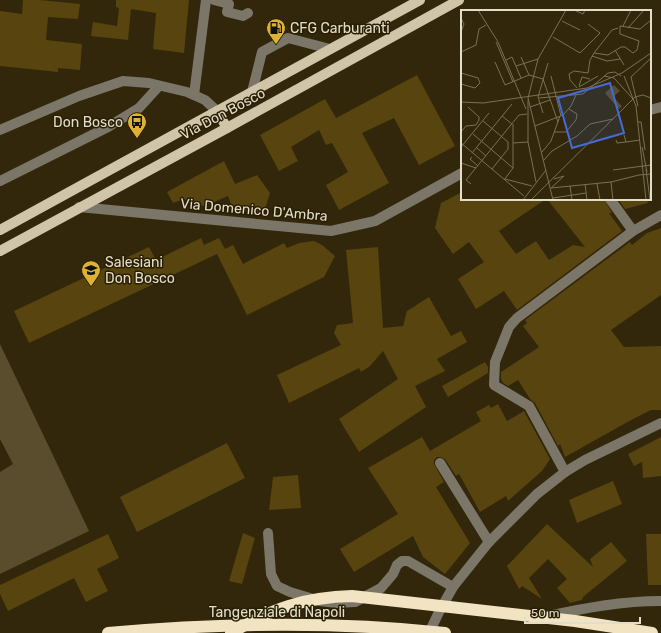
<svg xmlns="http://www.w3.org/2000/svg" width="661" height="633" viewBox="0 0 661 633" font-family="Rubik,sans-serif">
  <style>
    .green { fill: #594d2d }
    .building { fill: #57440e }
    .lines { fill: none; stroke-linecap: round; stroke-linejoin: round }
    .minor { stroke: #7c7669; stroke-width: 10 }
    .major { stroke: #d0c5a9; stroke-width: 10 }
    .highway-bridge { stroke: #f2e4c3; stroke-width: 12 }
    .labels { text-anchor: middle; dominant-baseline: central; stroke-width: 3; stroke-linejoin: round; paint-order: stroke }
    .poi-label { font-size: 14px; fill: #e3ddcc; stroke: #281e02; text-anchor: start }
    .street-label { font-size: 14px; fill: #e3ddcc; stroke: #281e02 }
    .inset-road { fill: none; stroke: #797058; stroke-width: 1 }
    .view { fill: #456bd6; fill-opacity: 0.15; stroke: #456bd6; stroke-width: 2 }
    .inset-edge { fill: none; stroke: #e3ddcc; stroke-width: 2 }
  </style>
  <rect width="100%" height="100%" fill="#32270a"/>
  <!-- green -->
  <path class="green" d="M0,344l89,187 -89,43v-102l13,-8 -13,-25z"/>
  <!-- building -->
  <g class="building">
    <path d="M23,0h17l40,4 -2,15 -30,-2 -2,23 36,4 -2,26 -22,-2v4l-58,-6v-55l22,3z"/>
    <path d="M116,0h73l-5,53 -31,-4 3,-36 -25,-4 -3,31 -37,-4 2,-14 24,4 2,-18 -3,-1z"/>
    <path d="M417,75l38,71 -36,19 -25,-47 -32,15 27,50 -50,27 -13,-25 22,-13 -16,-29 -6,2 -7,-15 -28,17 7,14 -19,10 -19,-36 65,-36 11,19z"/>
    <path d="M224,161l11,23 22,-9 13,18 -6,20 -31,-3 -5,-14 -23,10 -17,-4 -4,-3 -11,4 -6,-11z"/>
    <path d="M462,192v7h84l-47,32 17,23 20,-13 13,19 24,-15 12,2 -38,-48h57l8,14h-3l13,18 -105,79 -13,-19 -28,18 -18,-30 26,-17 -15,-20 -16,12 -18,-26 6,-25z"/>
    <path d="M618,199h29l1,4 -23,6z"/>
    <path d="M661,228v67l-50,35 13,17 37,-1v64h-10l-18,9 -68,38 -5,-13 -2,2 -23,-43 -5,-4 -12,-19 -10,6 -5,-3 -2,-4v-7l38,-25 -16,-21 4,-3 -2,-3 105,-78 2,3 15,-12z"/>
    <path d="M201,238l3,7 15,-7 6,11 8,-4 10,19 41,-21 3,5 12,-5 15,-2 8,4 13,11 -11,21 -77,38 -30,-61 -188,89 -15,-32 135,-64 7,13z"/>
    <path d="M378,247l5,81 20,-2 4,-15 22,-14 22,39 10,-5 6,11 -30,17 8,12 -30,15 11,21 -67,45 -20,-33 59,-40 -15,-28 -13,15 -9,6 -2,-4 -70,35 -12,-28 64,-30 -7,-12 3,-8 16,-2 -7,-73z"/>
    <path d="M485,362l3,5v6l-40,24 -6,-11z"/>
    <path d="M498,404l9,17 17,-10 26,48 -8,12 -34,30 -2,-5 -26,16 -21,-38 -3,2 -11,-17 -5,-2h-3l-3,3v4l10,18 -8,5 34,56 -25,31 -22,-17 -10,-21 -59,36 -14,-23 58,-35 -30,-46 54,-31 8,14 51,-30 -5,-9 13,-7 2,3z"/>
    <path d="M661,437v39l-18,2 -1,-16 -8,4 -6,-12z"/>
    <path d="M227,443l18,35 -108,54 -17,-35z"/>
    <path d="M298,475l3,33 -32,2 4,-33z"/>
    <path d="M613,481l9,23 -45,19 -8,-23z"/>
    <path d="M547,524l46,43 -3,-8 21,-17 16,19 -44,36 -1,3 -12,3 -13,-15 10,-9 -19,-20 -19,19 13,21 -20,-13 -3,3 -12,-23z"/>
    <path d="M243,533l12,5 -13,46 -13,-3z"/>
    <path d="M108,534l11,24 -22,11 11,22 -22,11 -12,-24 -66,33 -8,-17v-9z"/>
    <path d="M646,534h15v51h-13z"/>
  </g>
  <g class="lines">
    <!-- minor -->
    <g class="minor">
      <path d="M214,0l15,4 -2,8 16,4 5,-3"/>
      <path d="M252,92l10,-40 26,-14 42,11"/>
      <path d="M194,95l12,-95"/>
      <path d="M650,110l11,-3"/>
      <path d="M0,130l79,-34 44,-15 26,2 38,9 18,8 12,11"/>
      <path d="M0,181l108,-54 31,-19 20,-22"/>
      <path d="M610,199l23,32"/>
      <path d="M79,207l252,24 44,-10 87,-48"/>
      <path d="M440,463l49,79"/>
      <path d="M565,472l-36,-66 -35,-21 1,-23 14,-35 8,-9 116,-87 28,-16"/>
      <path d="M268,533l3,41 6,12 13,6 30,9 17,2 18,-1 26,-14 12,-14 4,-9 5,-4h6l45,26"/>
      <path d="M548,616c37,-8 74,-15 113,-15"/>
      <path d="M429,633l10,-21 14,-25 36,-45 48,-48 28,-22 20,-12 76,-37"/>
    </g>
    <!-- major -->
    <g class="major">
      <path d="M217,111l10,17"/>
      <path d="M0,230l420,-230"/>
      <path d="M0,251l227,-123 232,-128"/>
    </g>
    <!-- highway-bridge -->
    <g class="highway-bridge">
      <path d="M108,633c112,-10 226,-12 337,0"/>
      <path d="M231,633c40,-24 74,-36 121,-37l223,25 77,12"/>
    </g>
  </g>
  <!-- icons -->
  <defs>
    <g id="fuel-pin" transform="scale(1)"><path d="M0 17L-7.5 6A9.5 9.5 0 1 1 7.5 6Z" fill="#ddb133" stroke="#281e02"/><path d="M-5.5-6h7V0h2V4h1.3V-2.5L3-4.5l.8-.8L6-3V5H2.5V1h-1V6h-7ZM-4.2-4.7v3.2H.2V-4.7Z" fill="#111"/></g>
    <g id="bus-pin" transform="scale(1)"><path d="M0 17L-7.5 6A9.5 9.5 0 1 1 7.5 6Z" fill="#ddb133" stroke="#281e02"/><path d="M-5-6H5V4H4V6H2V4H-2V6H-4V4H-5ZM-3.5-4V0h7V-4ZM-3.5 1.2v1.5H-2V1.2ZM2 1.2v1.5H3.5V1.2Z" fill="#111"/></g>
    <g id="school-pin" transform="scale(1)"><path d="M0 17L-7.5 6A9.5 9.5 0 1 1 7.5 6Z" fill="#ddb133" stroke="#281e02"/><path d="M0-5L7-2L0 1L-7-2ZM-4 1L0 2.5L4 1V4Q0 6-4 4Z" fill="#111"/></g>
  </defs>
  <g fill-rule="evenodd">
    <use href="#fuel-pin" x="276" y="28"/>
    <use href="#bus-pin" x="137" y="122"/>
    <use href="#school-pin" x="91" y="270"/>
  </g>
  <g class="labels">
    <!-- poi labels -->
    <g class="poi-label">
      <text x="290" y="28">CFG Carburanti</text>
      <text x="123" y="122" text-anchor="end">Don Bosco</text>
      <text x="105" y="262">Salesiani<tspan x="105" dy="16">Don Bosco</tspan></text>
    </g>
    <!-- street labels -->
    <g class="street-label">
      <text transform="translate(223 114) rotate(-28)">Via Don Bosco</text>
      <text transform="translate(254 210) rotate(5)">Via Domenico D'Ambra</text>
      <text x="277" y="612">Tangenziale di Napoli</text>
    </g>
  </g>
  <!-- overview -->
  <g transform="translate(461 10)">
    <rect width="190" height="190" fill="#32270a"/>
    <path d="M153,75l6,6 -7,6 9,9 -3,3 -14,-16z" fill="#594d2d"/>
    <path class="inset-road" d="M17,0l20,32 28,67M113,0l9,4 2,-4M0,8l3,6 -3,8M101,11l18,9M162,16l8,-16M167,18l16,-18M92,27l27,16 20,-20 -12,-9M35,32l17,40M154,40l9,15M0,42l15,-7 3,-16 7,-4M133,43l18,-23 6,-2M131,46l15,5 13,-2M60,47l8,18M45,50l6,-3 9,21M34,52l10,23 24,-10 14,4 15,43M55,56l22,-7M0,63l17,5 2,5 -5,5 -14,-4M90,66l10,40M143,66l10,2 19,21M163,66l12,30 10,94M118,76l3,-9 8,2M118,77l19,-11M116,78l-7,-8 -1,-6 5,-3 14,2 2,-13 4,-7 14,2 13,-8h4l8,6 4,-3 2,-9 -19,-7v-8l20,3 11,-9M78,88l44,-4 25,-21 7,-1 6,4M67,90v42l8,40M0,92l22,1 104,-15 35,-15 29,-20M177,96l-7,-29 20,-19M69,97l20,-7M82,103l-5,-16 10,-34M41,106l10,8M22,111l25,21v7l-16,20M177,112h3l4,28M74,116l28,-11 8,-9 5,-11M0,122l5,-6 10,-1 3,-5v-3l-11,-10M93,122h12l10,-12 1,-6 -8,-5M12,124l40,34M163,125l2,7 14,-2M155,130l1,3 9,-1M0,133l63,53M52,133l15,-1M0,137l28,-34M181,137l5,25M16,138l9,8M81,142l9,-11 9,-25M11,143l40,-49M11,147l-2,2 8,7M83,150l8,-9 25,-15 13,-12 23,-5M0,153l15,5M185,159l4,31M152,160l38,-5M44,169l27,7M43,170l9,-12v-44M150,172l2,18M10,174l-5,-4 53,-65 8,-1M124,174l2,16M136,174l3,16M109,176l2,14M90,178l60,-6 28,-7 12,-1M90,178l13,-12 -10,3M92,188l33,-5M62,190l23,-30M70,190l104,-103 8,-2 8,3M92,190l-25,-102 10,-39 28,-49"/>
    <path class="view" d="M149,73l14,50 -52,15 -14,-50z"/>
    <rect width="190" height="190" class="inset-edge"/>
  </g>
  <!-- scale -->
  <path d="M525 617v6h115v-6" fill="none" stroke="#e3ddcc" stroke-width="2"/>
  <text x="531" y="617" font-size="12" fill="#e3ddcc" stroke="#281e02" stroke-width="3" paint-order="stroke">50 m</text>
</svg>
